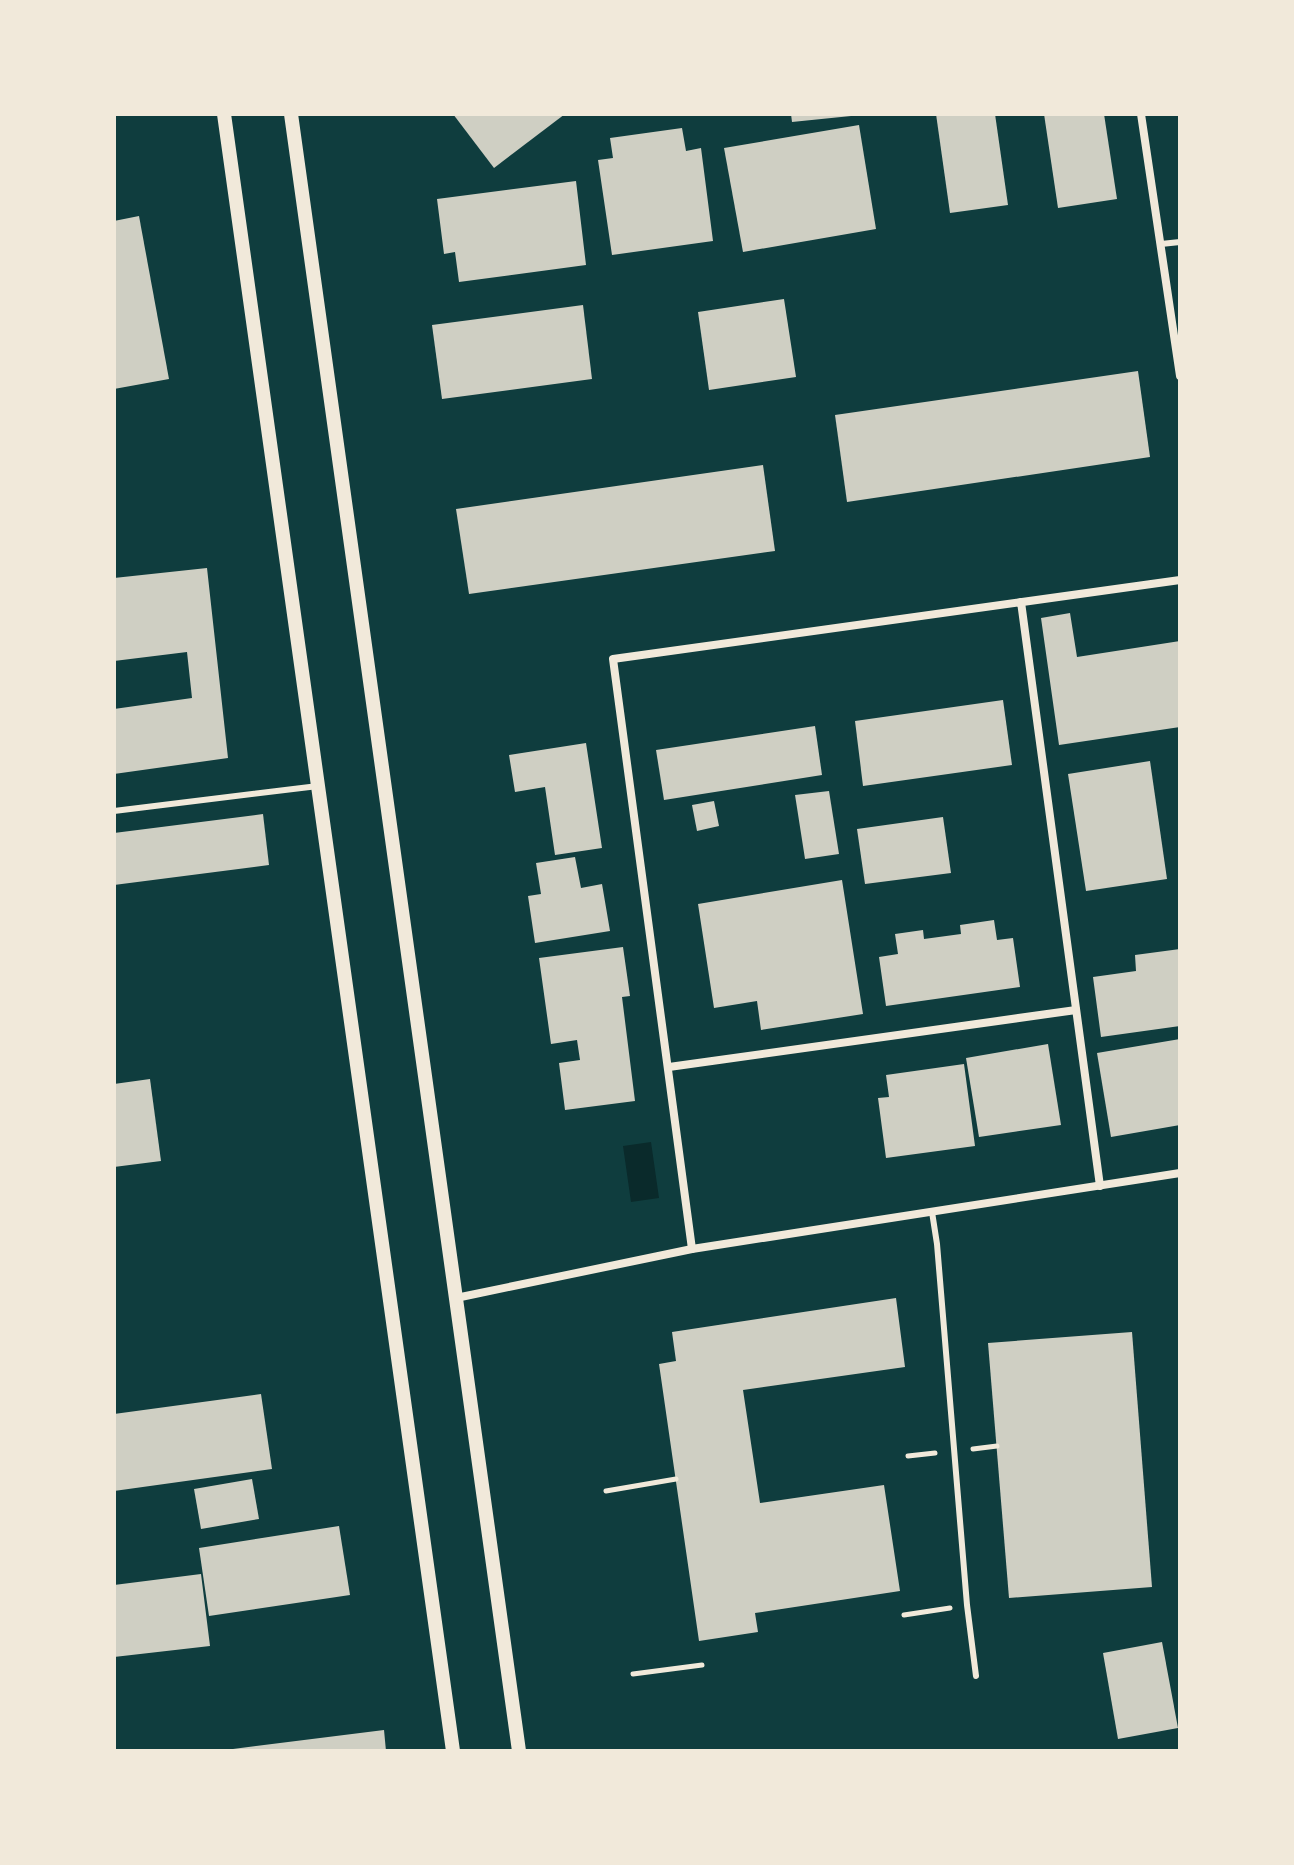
<svg xmlns="http://www.w3.org/2000/svg" width="1294" height="1865" viewBox="0 0 1294 1865" font-family="'Asap Condensed',sans-serif">
  <style>
    .water { fill: #0a2a2b }
    .building { fill: #cfcfc3 }
    .lines { fill: none; stroke-linecap: round; stroke-linejoin: round }
    .path { stroke: #f1e9da; stroke-width: 5 }
    .service { stroke: #f1e9da; stroke-width: 6 }
    .minor { stroke: #f1e9da; stroke-width: 8 }
    .tertiary { stroke: #f1e9da; stroke-width: 14 }
  </style>
  <rect width="100%" height="100%" fill="#0f3d3e"/>
  <!-- water -->
  <path class="water" d="M651,1142l8,56 -28,4 -8,-56z"/>
  <!-- building -->
  <g class="building">
    <path d="M453,114h112l-71,54z"/>
    <path d="M791,114h60v2l-59,6z"/>
    <path d="M936,114h59l13,91 -58,8z"/>
    <path d="M1044,114h60l13,85 -59,9z"/>
    <path d="M859,125l17,104 -133,23 -19,-104z"/>
    <path d="M682,128l4,23 15,-3 12,93 -101,14 -14,-95 15,-2 -3,-20z"/>
    <path d="M576,181l10,84 -127,17 -4,-30 -11,2 -7,-55z"/>
    <path d="M139,216l30,163 -55,10v-168z"/>
    <path d="M784,299l12,78 -87,13 -11,-78z"/>
    <path d="M583,305l9,74 -150,20 -10,-74z"/>
    <path d="M1138,371l12,86 -303,45 -12,-87z"/>
    <path d="M763,465l12,86 -306,43 -13,-85z"/>
    <path d="M207,568l21,190 -114,16v-65l78,-11 -5,-46 -73,9v-83z"/>
    <path d="M1070,613l7,44 103,-16v86l-121,18 -18,-127z"/>
    <path d="M1003,700l9,65 -149,21 -8,-65z"/>
    <path d="M815,726l7,49 -158,25 -8,-50z"/>
    <path d="M586,743l16,105 -47,7 -10,-68 -30,5 -6,-37z"/>
    <path d="M1150,761l17,118 -81,12 -18,-117z"/>
    <path d="M829,791l10,63 -34,5 -10,-64z"/>
    <path d="M714,801l5,25 -22,5 -5,-26z"/>
    <path d="M263,814l6,51 -155,20v-52z"/>
    <path d="M943,817l8,56 -86,11 -8,-55z"/>
    <path d="M575,857l6,31 21,-4 8,47 -75,12 -7,-47 13,-2 -5,-31z"/>
    <path d="M842,880l21,134 -102,16 -4,-29 -43,7 -16,-104z"/>
    <path d="M994,920l3,20 16,-2 7,49 -134,19 -7,-49 19,-3 -3,-20 28,-4 1,9 37,-5 -1,-9z"/>
    <path d="M623,947l7,49 -8,1 13,104 -70,9 -6,-47 21,-3 -3,-20 -26,4 -12,-86z"/>
    <path d="M1180,949v77l-79,11 -8,-60 43,-6 -1,-16z"/>
    <path d="M1180,1039v86l-69,12 -14,-84z"/>
    <path d="M1048,1044l13,81 -82,12 -13,-79z"/>
    <path d="M964,1064l11,82 -89,12 -8,-60 11,-1 -3,-22z"/>
    <path d="M150,1079l11,82 -47,6v-83z"/>
    <path d="M896,1298l9,69 -162,23 17,113 124,-18 16,106 -145,22 3,19 -59,9 -40,-277 17,-3 -4,-29z"/>
    <path d="M1132,1332l20,255 -143,11 -21,-255z"/>
    <path d="M261,1394l11,75 -158,22v-77z"/>
    <path d="M252,1479l7,40 -58,10 -7,-40z"/>
    <path d="M339,1526l11,69 -141,21 -10,-68z"/>
    <path d="M201,1574l9,72 -96,11v-72z"/>
    <path d="M1162,1642l16,86 -60,11 -15,-86z"/>
    <path d="M384,1730l2,21h-152l-1,-2z"/>
  </g>
  <g class="lines">
    <!-- path -->
    <g class="path">
      <path d="M973,1449l24,-3"/>
      <path d="M908,1456l27,-3"/>
      <path d="M606,1491l70,-12"/>
      <path d="M904,1615l46,-7"/>
      <path d="M633,1674l69,-9"/>
    </g>
    <!-- service -->
    <g class="service">
      <path d="M1161,244l19,-2"/>
      <path d="M114,811l204,-25"/>
      <path d="M932,1212l5,32 30,361 9,71"/>
    </g>
    <!-- minor -->
    <g class="minor">
      <path d="M1141,114l39,262"/>
      <path d="M1021,602l79,584"/>
      <path d="M669,1067l407,-57"/>
      <path d="M692,1249l-79,-590 567,-79"/>
      <path d="M456,1298l236,-49 488,-76"/>
    </g>
    <!-- tertiary -->
    <g class="tertiary">
      <path d="M224,114l229,1637"/>
      <path d="M291,114l228,1637"/>
    </g>
  </g>
  <!-- border -->
  <rect width="1294" height="1865" fill="none" stroke="#f1e9da" stroke-width="232"/>
</svg>
